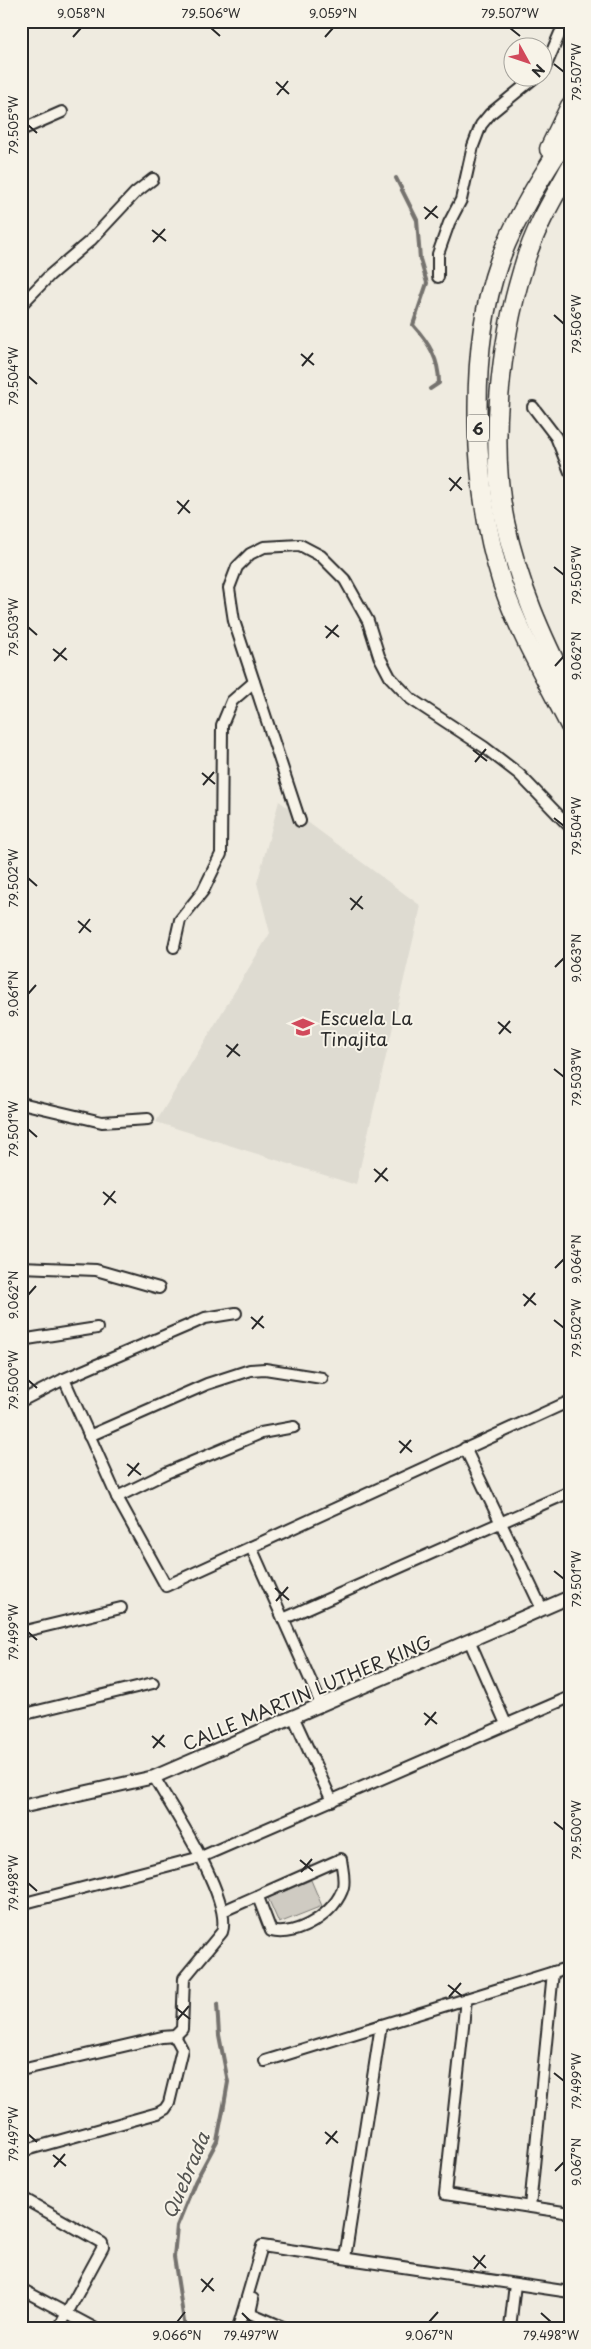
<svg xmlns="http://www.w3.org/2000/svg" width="591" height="2349" viewBox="0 0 591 2349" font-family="'Playpen Sans',sans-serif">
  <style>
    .built { fill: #dedbd1 }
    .green { fill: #cfcbc2; stroke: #7d7b76 }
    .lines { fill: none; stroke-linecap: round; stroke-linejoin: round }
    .stream { stroke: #74726e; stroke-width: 4 }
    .minor-casing { stroke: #2b2b2b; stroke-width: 14 }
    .tertiary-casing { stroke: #2b2b2b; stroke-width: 16 }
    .motorway-casing { stroke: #2b2b2b; stroke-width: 21 }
    .minor { stroke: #f7f3e8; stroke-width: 10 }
    .tertiary { stroke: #f7f3e8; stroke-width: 12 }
    .motorway { stroke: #f7f3e8; stroke-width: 18 }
    .ticks { fill: none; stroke: #2b2b2b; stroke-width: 2 }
    .labels { text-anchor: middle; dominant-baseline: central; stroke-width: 4; stroke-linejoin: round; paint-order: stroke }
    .shield { fill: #f7f3e8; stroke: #686764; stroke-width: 1 }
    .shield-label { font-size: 16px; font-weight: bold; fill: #2b2b2b }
    .poi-label { font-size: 18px; fill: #2b2b2b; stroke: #f7f3e8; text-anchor: start }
    .street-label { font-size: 18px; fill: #2b2b2b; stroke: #f7f3e8 }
    .water-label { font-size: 19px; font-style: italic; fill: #555552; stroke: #f7f3e8 }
    .neatline { fill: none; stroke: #2b2b2b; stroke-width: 2 }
    .ticks-label { font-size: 12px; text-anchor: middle; fill: #2b2b2b }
  </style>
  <rect width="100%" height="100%" fill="#efebe0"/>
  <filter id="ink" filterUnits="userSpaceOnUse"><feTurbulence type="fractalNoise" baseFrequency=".02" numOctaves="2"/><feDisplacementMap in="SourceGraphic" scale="10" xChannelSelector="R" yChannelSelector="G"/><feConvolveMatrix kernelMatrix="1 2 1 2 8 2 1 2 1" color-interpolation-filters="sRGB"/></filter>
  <g filter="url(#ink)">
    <!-- built -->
    <path class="built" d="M279,801l142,105 -65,279 -200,-63 114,-189 -13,-50z"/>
    <!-- green -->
    <path class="green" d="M311,1880l11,26 -43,17 -11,-25z"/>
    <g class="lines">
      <!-- stream -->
      <g class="stream">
        <path d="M396,178l21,42 3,39 7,24 -14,42c16,18 26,34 26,58l-9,6"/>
        <path d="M185,2328l-11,-71 3,-31 18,-44 22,-41 7,-36 4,-23 -9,-47 -2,-31"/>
      </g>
      <!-- minor casing -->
      <g class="minor-casing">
        <g id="minor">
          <path d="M544,70l16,-37 10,-11"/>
          <path d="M21,130l41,-18"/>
          <path d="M438,277v-23l11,-31 12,-23 12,-54 8,-21 9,-11 44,-36"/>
          <path d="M21,305l29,-30 41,-35 44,-47 18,-14"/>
          <path d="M533,407l23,30 14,35"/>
          <path d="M300,821l-66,-200 -5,-33 8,-21 13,-13 14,-7 36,-2 21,11 24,24 9,16 14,25 11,35 11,21 21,22 73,48 35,27 51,53"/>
          <path d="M174,947l6,-27 23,-29 18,-37 1,-129 10,-24 22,-19"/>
          <path d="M21,1103l81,19 46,-3"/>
          <path d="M21,1267l75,3 63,18"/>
          <path d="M21,1340l76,-12"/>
          <path d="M64,1379l53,118 49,89 404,-185"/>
          <path d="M21,1401l43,-22 130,-56 11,-5 31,-5"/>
          <path d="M89,1436l118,-52 43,-14 15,-1 57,9"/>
          <path d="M465,1448l77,161"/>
          <path d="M117,1497l49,-24 95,-40 33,-6"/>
          <path d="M251,1547l70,157"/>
          <path d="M283,1619l287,-127"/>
          <path d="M21,1632l100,-24"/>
          <path d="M470,1642l36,82"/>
          <path d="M21,1715l132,-32"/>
          <path d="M293,1716l39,85"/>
          <path d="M21,1904l180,-47 369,-160"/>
          <path d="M223,1911l118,-52c1,9 4,19 2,28 -6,25 -46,51 -72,44l-13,-34"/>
          <path d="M466,1999l-21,195 125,19"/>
          <path d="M265,2061l305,-94"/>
          <path d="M21,2070l141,-33 13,-1 7,-7 2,-51 38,-46c11,-33 -50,-124 -68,-155"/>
          <path d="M21,2154l5,-4 132,-37 7,-4 4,-6 13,-54 -7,-13"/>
          <path d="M21,2197l81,46 1,4 -44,81"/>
          <path d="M530,2207l23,-235"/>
          <path d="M345,2258l36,-233"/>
          <path d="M21,2289l73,39"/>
          <path d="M253,2299l-3,14 35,15"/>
          <path d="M238,2328l24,-82 308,46"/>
          <path d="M510,2328l5,-44"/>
        </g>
      </g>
      <!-- tertiary casing -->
      <g class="tertiary-casing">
        <path id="tertiary" d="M21,1807l133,-30 416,-180"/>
      </g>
      <!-- motorway casing -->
      <g class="motorway-casing">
        <g id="motorway">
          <path d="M570,133c-27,41 -54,83 -71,129 -32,89 -26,231 3,321 17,50 44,96 68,143"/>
          <path d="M549,149l21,-43"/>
          <path d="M570,168c-18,32 -37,64 -47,100 -23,75 -34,177 -18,254 13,61 37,115 65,170"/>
        </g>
      </g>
      <!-- minor -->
      <use href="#minor" class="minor"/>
      <!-- tertiary -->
      <use href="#tertiary" class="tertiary"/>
      <!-- motorway -->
      <use href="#motorway" class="motorway"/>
    </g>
  </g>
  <!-- ticks -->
  <path class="ticks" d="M211,28l9,8M510,28l10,8M73,37l8,-9M325,37l8,-9M554,64l10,8M276,82l13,12M277,95l11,-14M28,125l9,8M424,207l14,11M425,219l12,-13M152,230l14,11M153,242l12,-13M554,315l10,9M301,354l13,11M302,366l11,-13M28,376l9,8M449,478l13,12M450,491l11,-14M177,501l13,12M178,514l11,-14M554,567l10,8M325,626l14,11M28,627l9,8M326,638l12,-13M53,649l14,11M54,661l12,-13M555,666l9,-10M473,750l14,11M475,762l11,-13M202,773l13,11M203,785l11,-13M554,818l10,8M28,878l9,8M350,898l13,11M351,910l11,-14M78,921l13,11M79,933l11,-14M555,967l9,-9M28,994l8,-9M498,1022l13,11M499,1034l11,-13M226,1045l14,11M227,1057l11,-13M554,1069l10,8M28,1129l9,8M374,1169l14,12M375,1182l12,-14M103,1192l13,11M104,1205l11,-14M555,1268l9,-9M523,1294l13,11M28,1295l8,-9M524,1306l11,-13M251,1317l13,11M554,1320l10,8M252,1329l11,-13M28,1380l9,8M399,1441l13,11M400,1453l11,-13M127,1464l14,11M128,1476l11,-13M554,1571l10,8M275,1588l14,12M276,1601l12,-14M28,1632l9,8M424,1713l13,11M425,1725l11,-13M152,1736l13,11M153,1748l11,-13M554,1822l10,8M300,1860l13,11M301,1872l11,-13M28,1883l9,8M448,1985l14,11M449,1997l12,-14M176,2008l14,11M177,2020l12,-14M554,2073l10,8M325,2132l13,11M28,2134l9,8M326,2144l11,-13M53,2155l13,11M54,2167l11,-13M555,2171l9,-9M473,2256l13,12M474,2269l11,-14M201,2279l13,12M202,2292l11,-14M242,2313l9,9M541,2313l10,9M177,2322l8,-10M429,2322l9,-10"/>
  <!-- icons -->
  <defs>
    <g id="school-bare" transform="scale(1.725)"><path d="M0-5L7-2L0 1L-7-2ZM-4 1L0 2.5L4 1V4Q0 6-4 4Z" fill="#d1495b" stroke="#f7f3e8" stroke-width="2.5" paint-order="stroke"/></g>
  </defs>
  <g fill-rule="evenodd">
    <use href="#school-bare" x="303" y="1027"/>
  </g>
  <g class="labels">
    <!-- shield labels -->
    <rect class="shield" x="467" y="414.5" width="22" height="27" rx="4"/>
    <g class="shield-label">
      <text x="478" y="428">6</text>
    </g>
    <!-- poi labels -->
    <g class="poi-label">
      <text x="320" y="1017">Escuela La<tspan x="320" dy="21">Tinajita</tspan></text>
    </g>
    <!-- street labels -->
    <g class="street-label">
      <text transform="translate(307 1692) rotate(-23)">CALLE MARTIN LUTHER KING</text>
    </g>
    <!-- water labels -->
    <g class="water-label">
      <text transform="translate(185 2175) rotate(-67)">Quebrada</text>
    </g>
  </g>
  <!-- margin -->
  <rect width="591" height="2349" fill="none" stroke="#f7f3e8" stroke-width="55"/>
  <!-- north arrow -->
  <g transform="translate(528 62) rotate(130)"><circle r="24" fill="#f7f3e8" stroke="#a5a39c"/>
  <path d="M0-4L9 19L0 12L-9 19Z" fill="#d1495b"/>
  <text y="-8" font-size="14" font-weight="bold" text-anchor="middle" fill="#2b2b2b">N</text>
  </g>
  <rect x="28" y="28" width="536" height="2294" class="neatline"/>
  <g class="ticks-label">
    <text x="81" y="18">9.058°N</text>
    <text x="211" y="18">79.506°W</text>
    <text x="333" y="18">9.059°N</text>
    <text x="510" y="18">79.507°W</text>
    <text transform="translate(577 72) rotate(-90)" y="4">79.507°W</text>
    <text transform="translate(14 125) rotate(-90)" y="4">79.505°W</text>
    <text transform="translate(577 324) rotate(-90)" y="4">79.506°W</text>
    <text transform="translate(14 376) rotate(-90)" y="4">79.504°W</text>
    <text transform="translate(577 575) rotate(-90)" y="4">79.505°W</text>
    <text transform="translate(14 627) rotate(-90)" y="4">79.503°W</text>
    <text transform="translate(577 656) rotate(-90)" y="4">9.062°N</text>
    <text transform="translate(577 826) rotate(-90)" y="4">79.504°W</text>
    <text transform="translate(14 878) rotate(-90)" y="4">79.502°W</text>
    <text transform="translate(577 958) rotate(-90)" y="4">9.063°N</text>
    <text transform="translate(14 994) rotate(-90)" y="4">9.061°N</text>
    <text transform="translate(577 1077) rotate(-90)" y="4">79.503°W</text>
    <text transform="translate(14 1129) rotate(-90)" y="4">79.501°W</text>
    <text transform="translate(577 1259) rotate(-90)" y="4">9.064°N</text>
    <text transform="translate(14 1295) rotate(-90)" y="4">9.062°N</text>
    <text transform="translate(577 1328) rotate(-90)" y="4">79.502°W</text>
    <text transform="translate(14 1380) rotate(-90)" y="4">79.500°W</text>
    <text transform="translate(577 1579) rotate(-90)" y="4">79.501°W</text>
    <text transform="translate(14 1632) rotate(-90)" y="4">79.499°W</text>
    <text transform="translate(577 1830) rotate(-90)" y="4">79.500°W</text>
    <text transform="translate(14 1883) rotate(-90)" y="4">79.498°W</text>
    <text transform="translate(577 2081) rotate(-90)" y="4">79.499°W</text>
    <text transform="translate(14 2134) rotate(-90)" y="4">79.497°W</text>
    <text transform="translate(577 2162) rotate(-90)" y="4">9.067°N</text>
    <text x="177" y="2340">9.066°N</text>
    <text x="251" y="2340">79.497°W</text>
    <text x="429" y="2340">9.067°N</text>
    <text x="551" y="2340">79.498°W</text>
  </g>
</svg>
